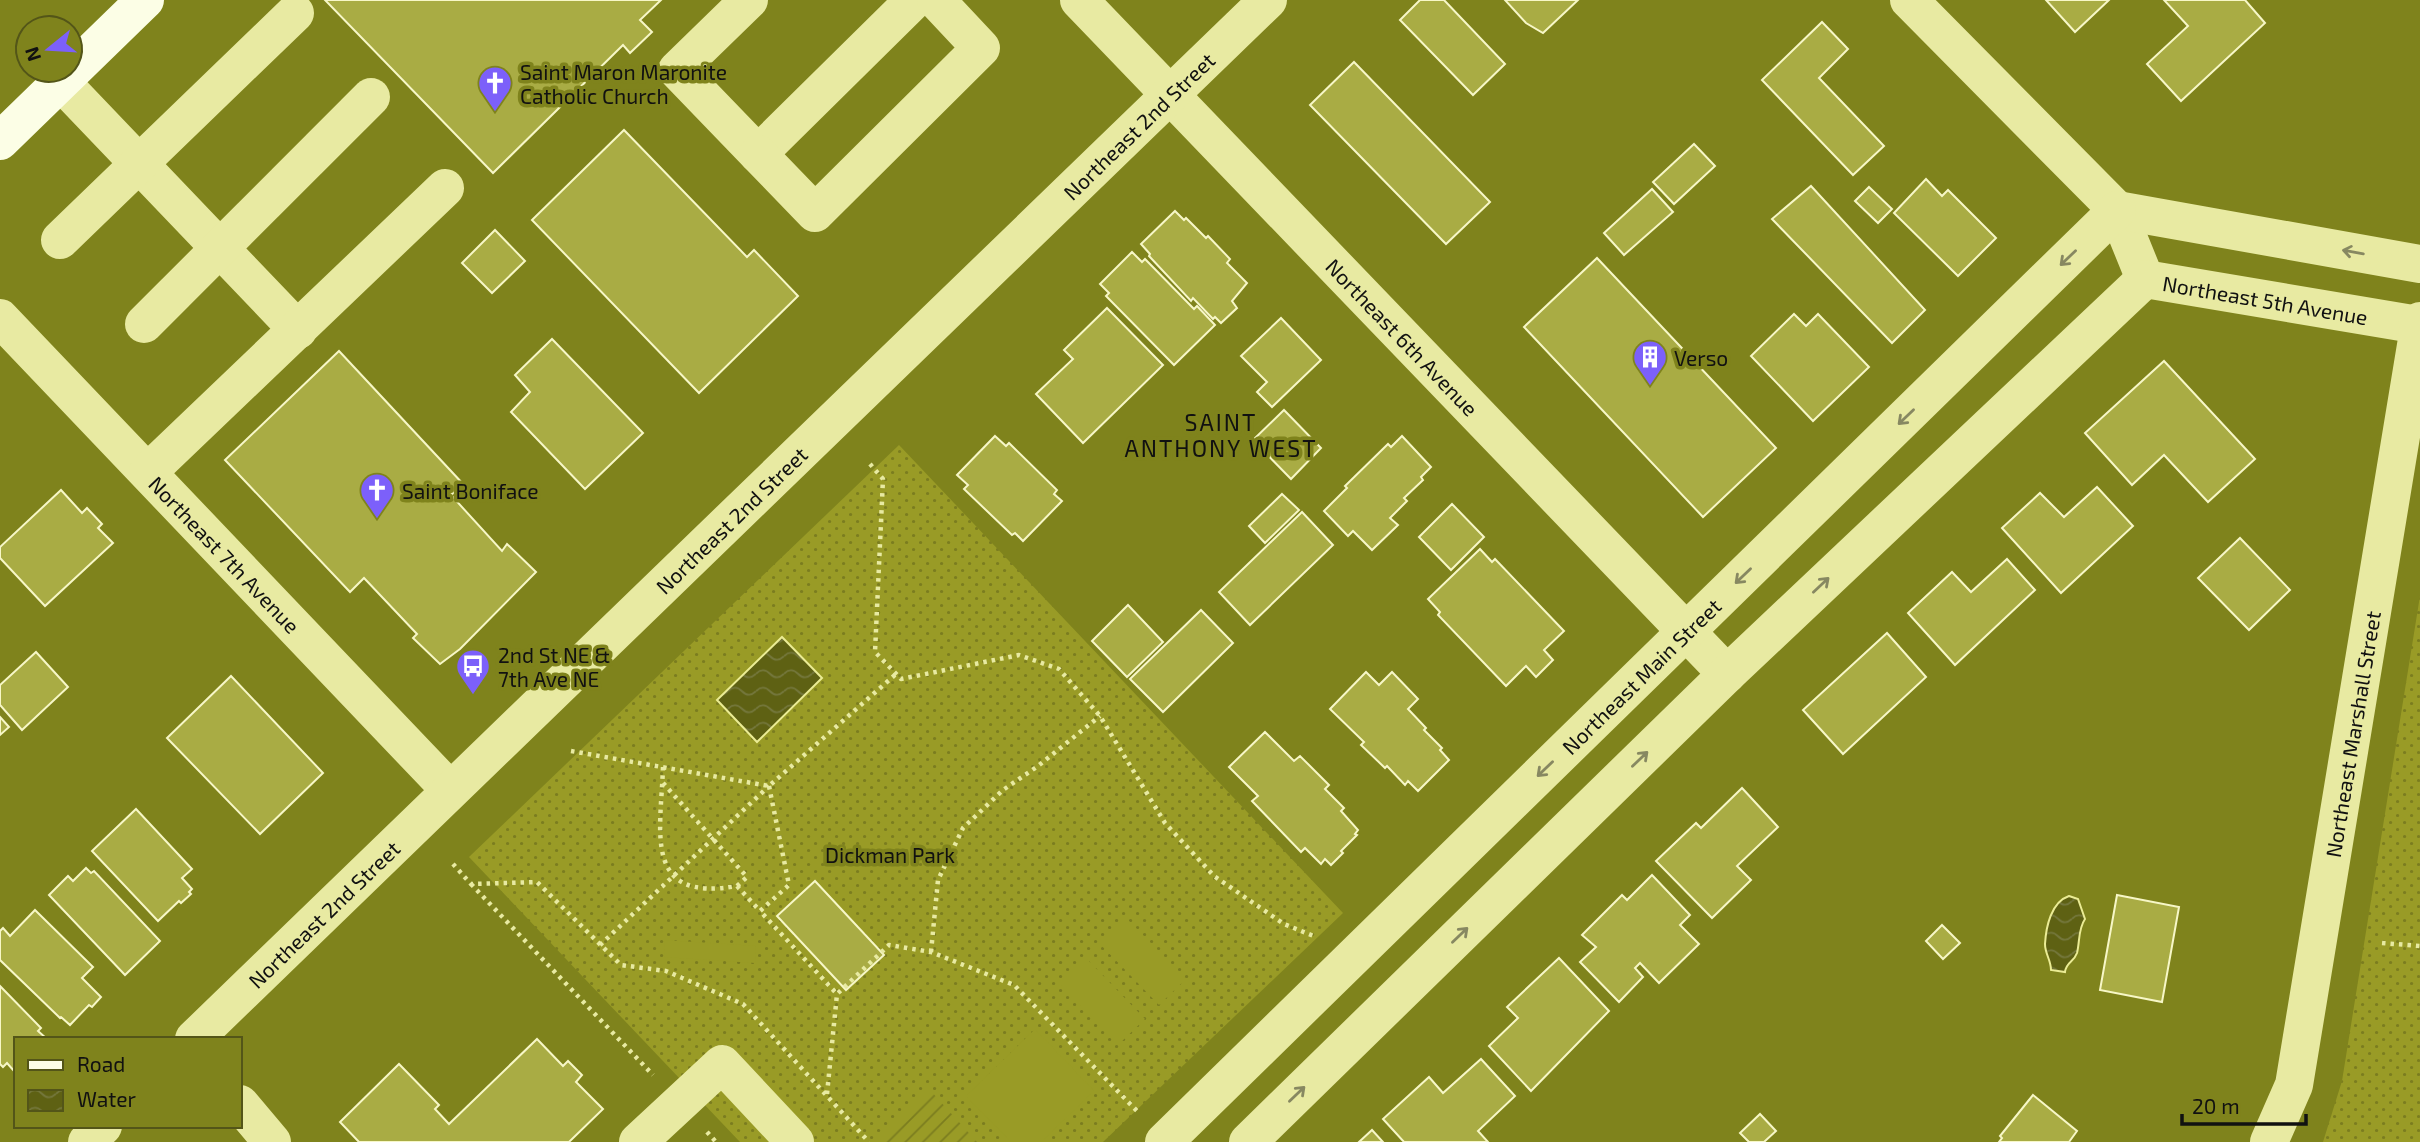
<svg xmlns="http://www.w3.org/2000/svg" width="2420" height="1142" viewBox="0 0 2420 1142" font-family="'Exo 2',sans-serif">
  <style>
    .grass { fill: url(#grass-dots) }
    .garden { fill: url(#garden-furrows) }
    .pitch { fill: #999b26 }
    .water { fill: url(#water-waves); stroke: #ebec95; stroke-width: 2 }
    .building { fill: #a9ac44; stroke: #f7f7c7; stroke-width: 2 }
    .lines { fill: none; stroke-linecap: round; stroke-linejoin: round }
    .path { stroke: #e8eaa2; stroke-width: 4.5; stroke-dasharray: 3.5 5; stroke-linecap: butt }
    .minor { stroke: #e8eaa2; stroke-width: 38 }
    .major { stroke: #fcfee6; stroke-width: 38 }
    .oneway { stroke: #878861 }
    .labels { text-anchor: middle; dominant-baseline: central; stroke-width: 7; stroke-linejoin: round; paint-order: stroke }
    .poi-label { font-size: 21px; fill: #111; stroke: #7f831c; text-anchor: start }
    .street-label { font-size: 21px; fill: #111; stroke: #7f831c }
    .park-label { font-size: 21px; fill: #111; stroke: #7f831c }
    .neighbourhood-label { font-size: 23px; letter-spacing: 2px; fill: #111; stroke: #7f831c }
  </style>
  <defs>
    <pattern id="grass-dots" width="8" height="8" patternUnits="userSpaceOnUse" patternTransform="scale(1.75)"><rect width="8" height="8" fill="#999b26"/><path d="M2 2h.1M6 6h.1" fill="none" stroke="#7b7d1f" stroke-width="1.8" stroke-linecap="round"/></pattern>
    <pattern id="garden-furrows" width="10" height="10" patternUnits="userSpaceOnUse" patternTransform="scale(1.75)"><rect width="10" height="10" fill="#999b26"/><path d="M-1 1l2-2M0 10L10 0M9 11l2-2" fill="none" stroke="#7b7d1f"/></pattern>
    <pattern id="water-waves" width="16" height="10" patternUnits="userSpaceOnUse" patternTransform="scale(1.75)"><rect width="16" height="10" fill="#5e6113"/><path d="M0 5q4-4 8 0t8 0" fill="none" stroke="#74773c"/></pattern>
  </defs>
  <rect width="100%" height="100%" fill="#7f831c"/>
  <!-- grass -->
  <g class="grass">
    <path d="M899,445l444,468 -240,229h-363l-271,-285z"/>
    <path d="M2420,596v546h-97l19,-61z"/>
  </g>
  <!-- garden -->
  <path class="garden" d="M930,1090l47,52h-91l-6,-7z"/>
  <!-- pitch -->
  <g class="pitch">
    <path d="M1128,920l58,59 -27,26 -57,-59z"/>
    <path d="M665,940l91,6 -1,17 -91,-6z"/>
    <path d="M1087,959l58,60 -27,26 -57,-60z"/>
    <path d="M1035,1029l59,62 -53,51h-30l-45,-46z"/>
  </g>
  <!-- water -->
  <g class="water">
    <path d="M782,637l40,41 -65,64 -40,-42z"/>
    <path d="M2069,896l9,3 7,20c-7,10 -5,22 -8,34 -3,9 -11,9 -12,19l-14,-2c0,-10 -6,-16 -6,-26 1,-17 6,-42 24,-48z"/>
  </g>
  <!-- building -->
  <g class="building">
    <path d="M325,0h336l-21,20 12,12 -22,21 -7,-8 -130,128z"/>
    <path d="M1420,0h24l61,64 -32,31 -73,-75z"/>
    <path d="M1505,0h73l-35,33 -17,-10z"/>
    <path d="M2046,0h63l-34,32z"/>
    <path d="M2164,0h81l20,23 -84,78 -34,-37 41,-38z"/>
    <path d="M1822,22l26,27 -29,29 65,68 -31,29 -91,-95z"/>
    <path d="M1354,62l136,140 -44,42 -136,-139z"/>
    <path d="M624,130l123,127 7,-7 44,46 -99,97 -167,-173z"/>
    <path d="M1694,144l21,22 -41,38 -21,-22z"/>
    <path d="M1926,179l16,17 6,-6 48,48 -38,38 -64,-63z"/>
    <path d="M1811,186l114,124 -33,33 -120,-124z"/>
    <path d="M1869,187l23,22 -14,14 -23,-22z"/>
    <path d="M1652,189l21,23 -49,43 -20,-22z"/>
    <path d="M1175,211l9,9 2,-2 20,20 2,-2 22,23 -3,4 20,20 -15,18 5,7 -16,15 -6,-6 -2,2 -20,-21 -2,3 -42,-45 1,-2 -9,-10z"/>
    <path d="M495,230l30,31 -33,32 -30,-30z"/>
    <path d="M1132,252l10,10 3,-3 49,50 3,-3 18,19 -41,40 -68,-69 3,-3 -9,-9z"/>
    <path d="M1597,258l179,190 -73,69 -179,-190z"/>
    <path d="M1107,308l56,57 -80,78 -47,-49 37,-35 -9,-9z"/>
    <path d="M1794,314l12,12 12,-12 51,53 -56,54 -62,-65z"/>
    <path d="M1281,318l40,42 -49,47 -15,-15 10,-10 -26,-26z"/>
    <path d="M552,339l91,94 -58,56 -74,-77 19,-20 -15,-17z"/>
    <path d="M339,351l125,134 -13,10 51,56 5,-7 29,28 -76,77 -20,15 -27,-26 4,-4 -53,-56 -14,14 -125,-132z"/>
    <path d="M2164,361l91,98 -47,43 -44,-47 -32,30 -47,-52z"/>
    <path d="M1284,410l37,38 -30,31 -38,-39z"/>
    <path d="M995,436l11,10 3,-3 48,47 -3,4 8,7 -39,40 -8,-8 -3,2 -48,-46 4,-4 -11,-10z"/>
    <path d="M1402,436l29,31 -10,10 2,3 -19,18 3,3 -17,17 8,7 -26,25 -19,-19 -5,5 -24,-25 23,-23 -2,-2 43,-42 3,3z"/>
    <path d="M2097,487l36,39 -72,67 -59,-65 38,-35 24,24z"/>
    <path d="M61,490l21,23 5,-5 15,16 -4,4 15,15 -68,63 -45,-48v-11z"/>
    <path d="M1282,494l17,16 -34,33 -16,-17z"/>
    <path d="M1452,504l32,33 -33,33 -32,-33z"/>
    <path d="M1302,512l31,33 -83,80 -31,-33z"/>
    <path d="M2240,538l50,52 -41,40 -51,-52z"/>
    <path d="M1480,549l12,13 3,-3 69,72 -20,19 9,10 -17,17 -10,-11 -20,20 -68,-71 2,-3 -12,-13z"/>
    <path d="M2007,559l28,31 -80,75 -47,-52 44,-41 19,20z"/>
    <path d="M1128,605l35,37 -36,35 -35,-36z"/>
    <path d="M1201,610l32,33 -70,69 -33,-33z"/>
    <path d="M1887,633l39,44 -83,77 -40,-44z"/>
    <path d="M36,652l32,35 -46,43 -22,-25v-20z"/>
    <path d="M1366,672l13,13 13,-13 26,27 -10,10 18,19 -2,2 18,18 -2,2 9,10 -31,31 -10,-10 -3,4 -18,-19 -2,2 -24,-23 3,-3 -34,-33z"/>
    <path d="M231,676l92,97 -63,61 -93,-96z"/>
    <path d="M0,717l9,10 -9,8z"/>
    <path d="M1265,732l29,29 6,-5 29,29 -4,4 19,19 -3,3 17,19 -3,4 2,1 -16,16 2,2 -12,12 -6,-6 -4,5 -16,-16 -4,4 -49,-51 6,-5 -29,-29z"/>
    <path d="M1742,788l36,39 -41,39 14,14 -39,38 -56,-57 40,-38 5,5z"/>
    <path d="M136,809l56,60 -10,9 10,11 -3,3 2,2 -10,9 -2,-2 -21,20 -66,-70z"/>
    <path d="M86,868l5,5 3,-2 66,70 -35,34 -76,-80 19,-19 5,5z"/>
    <path d="M1652,875l38,40 -10,10 19,19 -40,39 -19,-20 -5,5 8,9 -24,25 -39,-40 16,-15 -14,-12 40,-40 5,5z"/>
    <path d="M815,881l69,74 -38,35 -69,-74z"/>
    <path d="M2117,895l62,12 -17,95 -62,-12z"/>
    <path d="M35,910l58,57 -11,11 19,19 -9,10 -3,-2 -19,20 -9,-8 -1,1 -60,-58v-29l3,-3 7,8z"/>
    <path d="M1942,925l18,18 -17,16 -17,-18z"/>
    <path d="M1559,958l50,53 -78,80 -42,-45 29,-28 -11,-11z"/>
    <path d="M0,986l41,42 -3,3 9,8h-31l-2,32 -7,-8 -4,4 -3,-3z"/>
    <path d="M537,1039l26,27 5,-5 14,14 -6,7 27,27 -34,33h-210l-19,-20 59,-58 40,41 -4,4 14,15z"/>
    <path d="M1481,1059l34,37 -37,35 10,11h-84l-21,-23 46,-42 14,16z"/>
    <path d="M2033,1095l44,36 -8,11h-70l3,-4 -2,-2z"/>
    <path d="M1760,1114l16,17 -12,11h-15l-9,-9z"/>
    <path d="M1372,1130l11,12h-24z"/>
  </g>
  <g class="lines">
    <!-- path -->
    <g class="path">
      <path d="M870,464l13,15 -8,173 26,27 118,-24 40,14 41,47 65,107 49,53 70,48 32,13"/>
      <path d="M571,751l198,35 127,-112"/>
      <path d="M663,767c-2,65 -21,136 74,119l23,25"/>
      <path d="M663,783l84,94 -10,9"/>
      <path d="M769,786l20,99 -29,26 77,83"/>
      <path d="M453,864l18,20 66,-2 84,83 45,6 77,33 126,138"/>
      <path d="M471,884l182,191"/>
      <path d="M2382,943l38,3"/>
      <path d="M600,945l169,-159"/>
      <path d="M931,952l7,-72 25,-52 40,-38 35,-24 62,-50"/>
      <path d="M827,1094l10,-100 52,-49 42,7 83,33 124,127"/>
      <path d="M707,1132l9,10"/>
    </g>
    <!-- minor -->
    <g class="minor">
      <path d="M749,0l-72,70 81,84 156,-154"/>
      <path id="s1" d="M1079,0l648,674"/>
      <path d="M1909,0l208,210 28,69"/>
      <path d="M60,81l238,249"/>
      <path d="M758,154l57,59 166,-165 -45,-48"/>
      <path d="M2117,210l303,54"/>
      <path d="M60,240l235,-227"/>
      <path id="s2" d="M2145,279l274,46"/>
      <path id="s3" d="M0,318l450,472"/>
      <path d="M144,324l227,-227"/>
      <path d="M148,472l297,-284"/>
      <path id="s4" d="M194,1039l1074,-1039"/>
      <path d="M240,1104l32,38"/>
      <path d="M87,1142l16,-16"/>
      <path d="M638,1142l84,-78 73,78"/>
      <path id="s5" d="M1164,1142l953,-932"/>
      <path d="M1248,1142l479,-468 418,-395"/>
      <path id="s6" d="M2269,1142l25,-57 126,-764"/>
    </g>
    <!-- major -->
    <path class="major" d="M0,141l145,-141"/>
  </g>
  <!-- one-way arrows -->
  <defs><path id="oneway-shaft" d="M-6 0H5M1.5-3L5.5 0L1.5 3" fill="none" stroke-width="1.6" stroke-linecap="round" stroke-linejoin="round" transform="scale(1.75)"/></defs>
  <g class="oneway">
    <use href="#oneway-shaft" transform="translate(2353 252) rotate(-170)"/>
    <use href="#oneway-shaft" transform="translate(2068 258) rotate(136)"/>
    <use href="#oneway-shaft" transform="translate(1906 417) rotate(136)"/>
    <use href="#oneway-shaft" transform="translate(1743 576) rotate(136)"/>
    <use href="#oneway-shaft" transform="translate(1821 585) rotate(-43)"/>
    <use href="#oneway-shaft" transform="translate(1640 759) rotate(-44)"/>
    <use href="#oneway-shaft" transform="translate(1545 769) rotate(136)"/>
    <use href="#oneway-shaft" transform="translate(1460 935) rotate(-44)"/>
    <use href="#oneway-shaft" transform="translate(1297 1094) rotate(-44)"/>
  </g>
  <!-- icons -->
  <defs>
    <g id="church-pin" transform="scale(1.75)"><path d="M0 17L-7.5 6A9.5 9.5 0 1 1 7.5 6Z" fill="#7c60fa" stroke="#7f831c"/><path d="M-1.2-6h2.4v3.5h3.3v2.4h-3.3V6h-2.4V-.1h-3.3v-2.4h3.3Z" fill="#fff"/></g>
    <g id="building-pin" transform="scale(1.75)"><path d="M0 17L-7.5 6A9.5 9.5 0 1 1 7.5 6Z" fill="#7c60fa" stroke="#7f831c"/><path d="M-4-6H4V6H1V3H-1V6H-4ZM-2.5-4.3h1.7v1.8h-1.7ZM.8-4.3h1.7v1.8H.8ZM-2.5-1h1.7V.8h-1.7ZM.8-1h1.7V.8H.8Z" fill="#fff"/></g>
    <g id="bus-pin" transform="scale(1.75)"><path d="M0 17L-7.5 6A9.5 9.5 0 1 1 7.5 6Z" fill="#7c60fa" stroke="#7f831c"/><path d="M-5-6H5V4H4V6H2V4H-2V6H-4V4H-5ZM-3.5-4V0h7V-4ZM-3.5 1.2v1.5H-2V1.2ZM2 1.2v1.5H3.5V1.2Z" fill="#fff"/></g>
  </defs>
  <g fill-rule="evenodd">
    <use href="#church-pin" x="495" y="83"/>
    <use href="#building-pin" x="1650" y="357"/>
    <use href="#church-pin" x="377" y="490"/>
    <use href="#bus-pin" x="473" y="666"/>
  </g>
  <g class="labels">
    <!-- poi labels -->
    <g class="poi-label">
      <text x="520" y="71">Saint Maron Maronite<tspan x="520" dy="24">Catholic Church</tspan></text>
      <text x="1674" y="357">Verso</text>
      <text x="402" y="490">Saint Boniface</text>
      <text x="498" y="654">2nd St NE &amp;<tspan x="498" dy="24">7th Ave NE</tspan></text>
    </g>
    <!-- street labels -->
    <g class="street-label">
      <text stroke="none"><textPath href="#s4" startOffset="1314">Northeast 2nd Street</textPath></text>
      <text stroke="none"><textPath href="#s2" startOffset="122">Northeast 5th Avenue</textPath></text>
      <text stroke="none"><textPath href="#s1" startOffset="467">Northeast 6th Avenue</textPath></text>
      <text stroke="none"><textPath href="#s4" startOffset="747">Northeast 2nd Street</textPath></text>
      <text stroke="none"><textPath href="#s3" startOffset="326">Northeast 7th Avenue</textPath></text>
      <text stroke="none"><textPath href="#s5" startOffset="667">Northeast Main Street</textPath></text>
      <text stroke="none"><textPath href="#s6" startOffset="418">Northeast Marshall Street</textPath></text>
      <text stroke="none"><textPath href="#s4" startOffset="180">Northeast 2nd Street</textPath></text>
    </g>
    <!-- park labels -->
    <g class="park-label">
      <text x="890" y="854">Dickman Park</text>
    </g>
    <!-- neighbourhood labels -->
    <g class="neighbourhood-label">
      <text x="1221" y="422">SAINT<tspan x="1221" dy="26">ANTHONY WEST</tspan></text>
    </g>
  </g>
  <!-- legend -->
  <rect x="14" y="1037" width="228" height="91" fill="#7f831c" stroke="#535518" stroke-width="2"/>
  <rect x="28" y="1060" width="35" height="10" fill="#fcfee6" stroke="#535518" stroke-width="2"/>
  <text x="77" y="1072" font-size="21" fill="#111111">Road</text>
  <rect x="28" y="1090" width="35" height="21" fill="url(#water-waves)" stroke="#535518" stroke-width="2"/>
  <text x="77" y="1107" font-size="21" fill="#111111">Water</text>
  <!-- north arrow -->
  <g transform="translate(49 49) rotate(252)"><circle r="33" fill="#7f831c" stroke="#535518" stroke-width="2"/>
  <path d="M0-5L12 26L0 18L-12 26Z" fill="#7c60fa"/>
  <text y="-10" font-size="19" font-weight="bold" text-anchor="middle" fill="#111111">N</text>
  </g>
  <!-- scale -->
  <path d="M2182 1114v10h124v-10" fill="none" stroke="#111111" stroke-width="3.5"/>
  <text x="2192" y="1114" font-size="21" fill="#111111" stroke="#7f831c" stroke-width="5" paint-order="stroke">20 m</text>
</svg>
